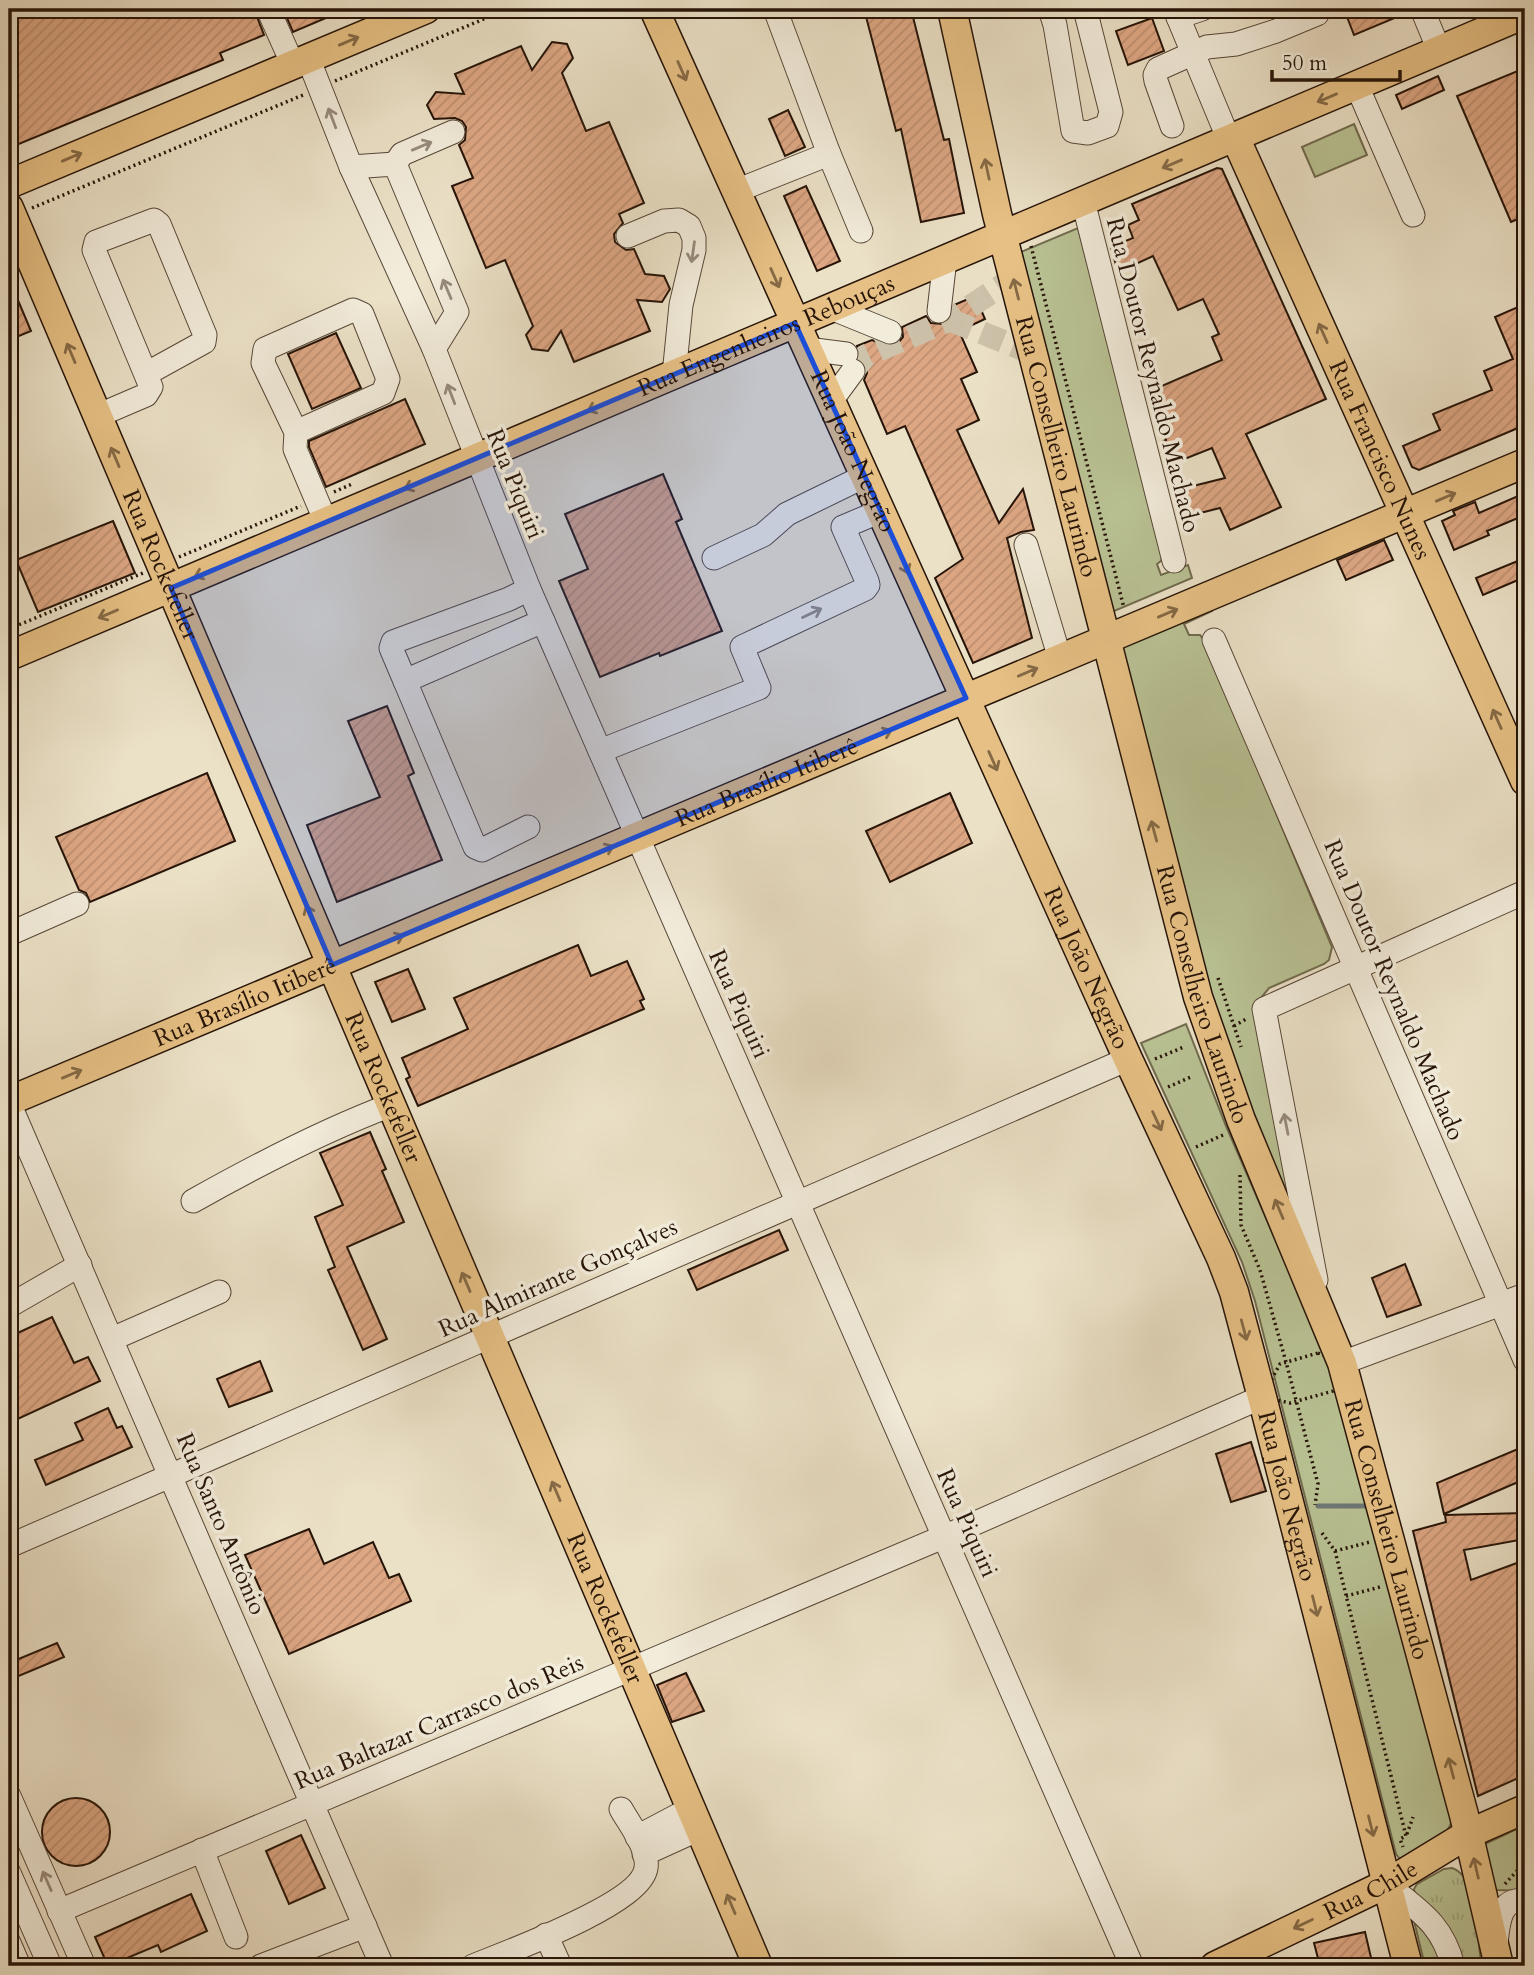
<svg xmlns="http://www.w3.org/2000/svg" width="1534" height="1975" viewBox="0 0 1534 1975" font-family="Cardo,serif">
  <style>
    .grass { fill: url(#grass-tufts); stroke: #706b4e; stroke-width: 2 }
    .park { fill: #b9c294; stroke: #706b4e; stroke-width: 2 }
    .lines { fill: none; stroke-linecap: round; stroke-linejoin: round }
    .stream { stroke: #6e7876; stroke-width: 5 }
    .building { fill: url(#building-hatch); stroke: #261408; stroke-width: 2 }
    .minor-tunnel { stroke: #cdc2aa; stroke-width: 23; stroke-dasharray: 23 11; stroke-linecap: butt }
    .minor-casing { stroke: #574738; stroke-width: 25 }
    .major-casing { stroke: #261408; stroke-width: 31 }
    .path { stroke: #261408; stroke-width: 3.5; stroke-dasharray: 2 3.5; stroke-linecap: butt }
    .minor { stroke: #f2ecdb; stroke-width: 23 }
    .major { stroke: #e6c084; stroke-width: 28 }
    .oneway { stroke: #866a46 }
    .oneway2 { stroke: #968b7c }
    .marked { fill: #1d4ed8; fill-opacity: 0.2; stroke: #1d4ed8; stroke-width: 5; stroke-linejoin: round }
    .labels { text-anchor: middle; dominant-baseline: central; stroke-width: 7; stroke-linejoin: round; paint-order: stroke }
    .street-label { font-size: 24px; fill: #261408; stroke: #f2ecdb }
  </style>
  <defs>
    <pattern id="grass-tufts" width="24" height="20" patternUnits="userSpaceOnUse" patternTransform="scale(1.75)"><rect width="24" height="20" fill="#b9c294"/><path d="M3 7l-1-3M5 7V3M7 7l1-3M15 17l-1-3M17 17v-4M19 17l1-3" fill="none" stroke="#9fa67e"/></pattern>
    <pattern id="building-hatch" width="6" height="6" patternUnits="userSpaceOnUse" patternTransform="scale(1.75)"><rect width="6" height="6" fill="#dda784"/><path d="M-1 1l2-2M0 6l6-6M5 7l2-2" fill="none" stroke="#be8f70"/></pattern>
  </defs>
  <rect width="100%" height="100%" fill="#ebe1c7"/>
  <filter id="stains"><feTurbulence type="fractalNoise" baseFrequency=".00286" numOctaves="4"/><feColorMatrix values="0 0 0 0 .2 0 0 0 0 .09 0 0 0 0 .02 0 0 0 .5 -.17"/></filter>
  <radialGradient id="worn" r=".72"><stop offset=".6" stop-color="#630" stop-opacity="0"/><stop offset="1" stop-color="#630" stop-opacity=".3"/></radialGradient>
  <!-- grass -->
  <g class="grass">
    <path d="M1452,1868c28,9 24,74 30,98h-24l-43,-71 -1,-6 3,-5 27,-15z"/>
    <path d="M1419,1917l27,49h-21l-11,-45z"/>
  </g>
  <!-- park -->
  <g class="park">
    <path d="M1354,124l13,31 -52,22 -13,-30z"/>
    <path d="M1078,228l86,322 -3,11 -4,3 4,11 27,-10 4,13 -80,34 -96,-358z"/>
    <path d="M1208,600l4,11 -28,13 5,11h11l3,4 129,308 -3,13 -5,4 -55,24 -9,11 38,228 -95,-233 -84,-349z"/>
    <path d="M1186,1024l40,102 99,228 127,465c-3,21 -32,30 -48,39h-5l-3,-4 -141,-553 -13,-39 -101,-219z"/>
    <path d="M1525,1825v66l-29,-1 -3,-3 -10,-42z"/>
  </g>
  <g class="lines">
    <!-- stream -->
    <path class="stream" d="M1318,1506h47"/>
  </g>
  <!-- building -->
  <g class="building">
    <path d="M9,9h245l10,26 -44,18 3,7 -214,88z"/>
    <path d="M283,9h64l-54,23z"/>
    <path d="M864,9h47l33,131 5,-1 15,74 -43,9 -20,-93 -5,2z"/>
    <path d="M1344,9h64l1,3 -55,23z"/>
    <path d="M1152,18l12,33 -36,14 -12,-34z"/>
    <path d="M552,42l15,2 6,14 -11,15 24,58 23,-9 35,81 -25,11 4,9 -9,11 1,8 11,8 8,-1 11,25 19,2 6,13 -8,13 -25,-2 13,31 -76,31 -13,-31 -13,20 -16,-2 -6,-14 7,-9 -28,-66 -19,8 -34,-82 21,-8 -14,-33 6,-5 1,-13 -4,-6 -7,-3 -21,1 -7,-14 9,-13 28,2 -9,-20 66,-28 11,24z"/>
    <path d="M1520,70l5,12v134l-14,6 -54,-126z"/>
    <path d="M1438,76l6,14 -42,19 -6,-14z"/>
    <path d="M788,110l17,37 -20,9 -16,-37z"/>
    <path d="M1217,168l5,1 104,230 -80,35 35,73 -51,23 -10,-22 -40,10 -7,-27 52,-13 -13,-30 -45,18 -6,-24 5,-2 -10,-25 -6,-24 72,-31 -10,-23 7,-3 -16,-35 -25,11 -25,-54 -35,16 -7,-25 22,-9 -5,-13 11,-5 -7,-16z"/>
    <path d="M806,186l34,75 -23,10 -33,-75z"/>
    <path d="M9,279l22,52 -22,9z"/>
    <path d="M975,296l10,23 -26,12 18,41 -16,7 18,41 -22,10 42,93 24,-34 11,41 -13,2 -14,6 25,100 -59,25 -38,-85 28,-19 -58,-133 -18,8 -23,-54 3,-7 -1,-7 -7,-7 -2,-13 15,-6 13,5 13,-2 5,-6 -1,-10 24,-11 5,7 13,1 7,-5 3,-14z"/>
    <path d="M1525,304v121l-106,45 -7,-3 -9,-21 37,-16 -7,-16 59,-24 -8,-19 29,-12 -18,-42z"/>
    <path d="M336,333l25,55 -49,21 -24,-55z"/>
    <path d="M405,399l20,45 -99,43 -17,-40v-6z"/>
    <path d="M663,474l19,45 -6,3 46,109 -62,25 -1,-3 -59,24 -41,-96 29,-12 -23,-55z"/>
    <path d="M1525,493v22l-38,16 2,4 -35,15 -12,-29 13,-6 -2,-4 22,-9 4,11z"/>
    <path d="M113,521l22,52 -97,39 -22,-52z"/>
    <path d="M1384,540l9,20 -47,20 -9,-20z"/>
    <path d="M1525,558v19l-42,18 -7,-17z"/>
    <path d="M387,706l27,67 -6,3 34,84 -105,42 -30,-77 73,-28 -32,-76z"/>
    <path d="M207,773l28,68 -145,61 -4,-9 -7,-3 -23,-53z"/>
    <path d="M950,793l22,50 -82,39 -24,-51z"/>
    <path d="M578,945l13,31 36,-15 17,38 -4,2 4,8 -226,97 -12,-27 4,-2 -8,-19 66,-29 -14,-31z"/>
    <path d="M408,969l17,40 -33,13 -17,-40z"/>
    <path d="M370,1132l16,37 -4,2 22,51 -57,25 40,92 -24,11 -35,-80 7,-3 -20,-50 28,-12 -23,-52z"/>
    <path d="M779,1230l9,20 -91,40 -9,-20z"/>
    <path d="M1405,1264l16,41 -34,12 -15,-39z"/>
    <path d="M52,1317l22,46 14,-6 12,24 -91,42v-86z"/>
    <path d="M260,1361l12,30 -43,16 -12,-28z"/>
    <path d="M108,1408l9,20 5,-2 10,21 -86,38 -11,-25 48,-20 -8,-17z"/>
    <path d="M1251,1442l15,49 -35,11 -15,-48z"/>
    <path d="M1525,1446v33l-81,35 -7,-31z"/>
    <path d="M1525,1513v26l-61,11 7,30 54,-20v215l-47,21 -65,-265 33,-9 -1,-7z"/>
    <path d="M309,1529l15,35 49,-22 16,36 10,-4 12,27 -122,53 -44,-99z"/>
    <path d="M57,1643l7,14 -55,23v-17z"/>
    <path d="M686,1673l18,38 -32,11 -15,-37z"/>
    <circle cx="76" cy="1832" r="34"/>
    <path d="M301,1835l24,53 -36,16 -23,-53z"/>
    <path d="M191,1894l16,37 -46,21 -3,-7 -50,21 -13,-29z"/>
    <path d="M1365,1932l8,34h-53l-6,-23z"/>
  </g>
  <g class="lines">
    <!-- minor-tunnel -->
    <g class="minor-tunnel">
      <path d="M950,320l82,33"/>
      <path d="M853,371l12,-15 85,-36 63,-42"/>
    </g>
    <!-- minor casing -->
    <g class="minor-casing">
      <g id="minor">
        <path d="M268,9l25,56"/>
        <path d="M1050,9l5,16 18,106 15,2 19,-7 4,-14 -25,-99"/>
        <path d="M1177,9l1,8 51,123"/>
        <path d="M1422,9l17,41"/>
        <path d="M1178,17l24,-8"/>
        <path d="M308,58l43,109 83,182 95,240 603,1377"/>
        <path d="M1357,86l56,129"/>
        <path d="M1172,126l-16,-45 -1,-6 3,-6 49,-22 29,-3 40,-13 41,-17"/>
        <path d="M829,154l32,77"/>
        <path d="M395,164l7,-10 51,-22"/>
        <path d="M351,167l44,-3 62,148 -23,37"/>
        <path d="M736,191l93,-37 -54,-145"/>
        <path d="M1083,201l91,360"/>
        <path d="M628,236l36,-15 15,-1 10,6 5,12v12l-13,55 -7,70"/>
        <path d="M831,308l59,24"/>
        <path d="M939,311l6,-52"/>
        <path d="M807,349l39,5"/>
        <path d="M831,401l22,-30"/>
        <path d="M97,416l49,-21 5,-8 -57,-137 2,-8 58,-22 5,4 46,111 -1,7 -58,32"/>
        <path d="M296,432l87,-39 5,-14 -26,-65 -9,-4 -88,39 -2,14 33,69 -1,17 31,73"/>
        <path d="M1026,545l34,114"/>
        <path d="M714,558l49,-23 24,-21 78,-38"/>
        <path d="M1214,640l311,720"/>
        <path d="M405,681l-14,-33 2,-6 116,-43 20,-10"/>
        <path d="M600,751l159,-63 -17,-41 123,-58 3,-4 -1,-4 -24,-54 38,-16"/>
        <path d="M528,827l-46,23 -7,-3 -70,-166 138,-60"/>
        <path d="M9,934l68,-30"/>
        <path d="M9,1103l373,863"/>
        <path d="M193,1201c64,-36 129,-70 198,-96"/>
        <path d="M1316,1280l-52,-271 261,-117"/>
        <path d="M9,1306l71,-41"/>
        <path d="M112,1339l107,-47"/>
        <path d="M1342,1363l183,-68"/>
        <path d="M9,1546l1119,-487"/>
        <path d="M9,1796l75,170"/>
        <path d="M637,1837l53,-28"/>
        <path d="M202,1850l34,87"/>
        <path d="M644,1854l55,-25"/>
        <path d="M9,1873l41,93"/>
        <path d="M1386,1884c33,27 56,39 67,82"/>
        <path d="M59,1911l896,-379 307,-135"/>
        <path d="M546,1935l14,31"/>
        <path d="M9,1943l10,23"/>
        <path d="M1496,1944c2,-19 3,-47 29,-43"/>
        <path d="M261,1966l104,-40"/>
        <path d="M473,1966c34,-14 168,-62 173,-98 3,-19 -16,-43 -25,-59"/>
      </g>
    </g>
    <!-- major casing -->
    <g class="major-casing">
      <g id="major">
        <path id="s1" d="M654,9l474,1050 93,199 13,34 28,105 146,569"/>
        <path id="s2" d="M952,9l45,205 201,783 43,123 101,243 122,452 35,151"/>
        <path id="s3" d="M1235,137l290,644"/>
        <path d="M9,184l417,-175"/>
        <path id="s4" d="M9,208l749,1758"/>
        <path id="s5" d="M9,656l1516,-642"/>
        <path id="s6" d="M9,1101l1516,-638"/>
        <path id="s7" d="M1215,1966l171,-82 82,-50 57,-25"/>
      </g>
    </g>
    <!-- path -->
    <g class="path">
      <path d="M335,81l173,-72"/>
      <path d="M32,208l271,-113"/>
      <path d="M1031,246l93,362"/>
      <path d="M334,492l18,-8"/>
      <path d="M179,557l122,-51"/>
      <path d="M9,629l134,-56"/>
      <path d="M1218,978l23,69"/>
      <path d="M1234,1026l14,-8"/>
      <path d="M1155,1059l29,-12"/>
      <path d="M1168,1087l23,-10"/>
      <path d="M1196,1147l27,-12"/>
      <path d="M1240,1175l1,50 19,45 26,92 32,122 -3,21"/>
      <path d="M1318,1353l24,10 -9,28 -43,12 -28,-6 18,-33z"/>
      <path d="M1322,1533l13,18 71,285 -6,3 3,8"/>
      <path d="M1335,1551l35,-9"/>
      <path d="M1346,1596l34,-9"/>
      <path d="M1407,1834l6,-17"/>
      <path d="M1505,1884l20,-22"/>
    </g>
    <!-- minor -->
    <use href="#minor" class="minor"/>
    <!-- major -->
    <use href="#major" class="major"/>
  </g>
  <!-- one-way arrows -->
  <defs><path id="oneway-shaft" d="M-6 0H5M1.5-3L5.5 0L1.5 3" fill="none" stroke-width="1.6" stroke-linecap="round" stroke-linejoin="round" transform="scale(1.75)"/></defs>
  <g class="oneway">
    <use href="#oneway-shaft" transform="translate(349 41) rotate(-23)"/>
    <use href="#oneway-shaft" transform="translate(682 71) rotate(66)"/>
    <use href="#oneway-shaft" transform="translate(1327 98) rotate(157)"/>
    <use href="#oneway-shaft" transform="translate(72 157) rotate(-23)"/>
    <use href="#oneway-shaft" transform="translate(1172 164) rotate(157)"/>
    <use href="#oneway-shaft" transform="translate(987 169) rotate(-102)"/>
    <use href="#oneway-shaft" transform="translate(775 278) rotate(66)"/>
    <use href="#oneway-shaft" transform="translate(1016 289) rotate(-104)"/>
    <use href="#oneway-shaft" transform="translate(1323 333) rotate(-114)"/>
    <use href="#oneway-shaft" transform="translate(71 353) rotate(-113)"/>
    <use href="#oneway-shaft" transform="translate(597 407) rotate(157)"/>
    <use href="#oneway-shaft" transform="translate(115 457) rotate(-113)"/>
    <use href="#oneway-shaft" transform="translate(414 485) rotate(157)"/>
    <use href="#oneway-shaft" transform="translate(1446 497) rotate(-23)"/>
    <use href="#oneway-shaft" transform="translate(904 564) rotate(66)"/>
    <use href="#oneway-shaft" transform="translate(204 573) rotate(157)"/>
    <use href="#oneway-shaft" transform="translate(1168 613) rotate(-23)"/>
    <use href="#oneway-shaft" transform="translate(108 614) rotate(157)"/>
    <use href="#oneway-shaft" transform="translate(1028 672) rotate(-23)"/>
    <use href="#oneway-shaft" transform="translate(1497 719) rotate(-114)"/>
    <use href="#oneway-shaft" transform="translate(882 734) rotate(-23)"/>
    <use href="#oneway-shaft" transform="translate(993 761) rotate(66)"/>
    <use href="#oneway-shaft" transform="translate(1154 831) rotate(-105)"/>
    <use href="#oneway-shaft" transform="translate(604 850) rotate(-23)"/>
    <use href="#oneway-shaft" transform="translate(310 915) rotate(-113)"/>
    <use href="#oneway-shaft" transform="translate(394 939) rotate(-23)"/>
    <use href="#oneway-shaft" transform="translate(72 1074) rotate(-23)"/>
    <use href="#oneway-shaft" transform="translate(1157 1121) rotate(65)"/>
    <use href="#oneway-shaft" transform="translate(1279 1209) rotate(-113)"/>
    <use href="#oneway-shaft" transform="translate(466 1282) rotate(-113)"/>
    <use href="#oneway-shaft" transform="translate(1244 1330) rotate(75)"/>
    <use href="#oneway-shaft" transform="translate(556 1491) rotate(-113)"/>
    <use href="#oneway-shaft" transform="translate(1315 1606) rotate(76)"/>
    <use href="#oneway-shaft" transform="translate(1451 1768) rotate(-105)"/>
    <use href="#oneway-shaft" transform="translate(1371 1826) rotate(76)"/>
    <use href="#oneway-shaft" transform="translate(1476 1868) rotate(-103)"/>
    <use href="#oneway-shaft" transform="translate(731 1904) rotate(-113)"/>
    <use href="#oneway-shaft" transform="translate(1303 1924) rotate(154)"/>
  </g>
  <g class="oneway2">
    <use href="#oneway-shaft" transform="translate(332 118) rotate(-111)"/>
    <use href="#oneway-shaft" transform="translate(422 146) rotate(-23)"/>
    <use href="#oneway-shaft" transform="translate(693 252) rotate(98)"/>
    <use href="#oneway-shaft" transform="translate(447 289) rotate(-113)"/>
    <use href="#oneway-shaft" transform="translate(451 394) rotate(-111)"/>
    <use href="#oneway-shaft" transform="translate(812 613) rotate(-25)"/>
    <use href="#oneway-shaft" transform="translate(1286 1124) rotate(-101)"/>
    <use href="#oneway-shaft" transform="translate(47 1881) rotate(-114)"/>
  </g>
  <!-- marked area -->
  <path class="marked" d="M795,323l171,375 -634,267 -161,-377z"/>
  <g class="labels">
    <!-- street labels -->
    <g class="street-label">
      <text stroke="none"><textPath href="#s5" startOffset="822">Rua Engenheiros Rebouças</textPath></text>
      <text transform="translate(1153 375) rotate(76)">Rua Doutor Reynaldo Machado</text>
      <text stroke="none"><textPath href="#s2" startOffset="450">Rua Conselheiro Laurindo</textPath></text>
      <text stroke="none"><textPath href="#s1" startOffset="485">Rua João Negrão</textPath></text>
      <text stroke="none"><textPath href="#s3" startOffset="354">Rua Francisco Nunes</textPath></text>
      <text transform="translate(515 484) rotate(68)">Rua Piquiri</text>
      <text stroke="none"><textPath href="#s4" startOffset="388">Rua Rockefeller</textPath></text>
      <text stroke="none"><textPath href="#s6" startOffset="822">Rua Brasílio Itiberê</textPath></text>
      <text stroke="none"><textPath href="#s1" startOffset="1052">Rua João Negrão</textPath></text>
      <text transform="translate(1394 990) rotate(67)">Rua Doutor Reynaldo Machado</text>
      <text stroke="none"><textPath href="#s2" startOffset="1017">Rua Conselheiro Laurindo</textPath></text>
      <text stroke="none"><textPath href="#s6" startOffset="256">Rua Brasílio Itiberê</textPath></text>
      <text transform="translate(739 1004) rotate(66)">Rua Piquiri</text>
      <text stroke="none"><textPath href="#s4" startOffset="956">Rua Rockefeller</textPath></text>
      <text transform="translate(558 1278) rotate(-24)">Rua Almirante Gonçalves</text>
      <text stroke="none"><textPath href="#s1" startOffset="1619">Rua João Negrão</textPath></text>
      <text transform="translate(967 1523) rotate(66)">Rua Piquiri</text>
      <text transform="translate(221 1524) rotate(67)">Rua Santo Antônio</text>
      <text stroke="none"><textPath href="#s2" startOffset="1584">Rua Conselheiro Laurindo</textPath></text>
      <text stroke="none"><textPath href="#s4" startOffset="1522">Rua Rockefeller</textPath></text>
      <text transform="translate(439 1722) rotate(-23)">Rua Baltazar Carrasco dos Reis</text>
      <text stroke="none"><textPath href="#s7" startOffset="173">Rua Chile</textPath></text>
    </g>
  </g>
  <!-- margin -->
  <rect width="1534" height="1975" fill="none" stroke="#ebe1c7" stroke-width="35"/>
  <rect x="10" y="10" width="1513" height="1954" fill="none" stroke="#261408" stroke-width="3.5"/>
  <rect x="18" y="18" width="1499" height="1940" fill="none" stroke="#261408" stroke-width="2"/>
  <!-- scale -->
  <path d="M1272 70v10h128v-10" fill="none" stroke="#261408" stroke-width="3.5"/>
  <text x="1282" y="70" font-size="21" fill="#261408" stroke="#f2ecdb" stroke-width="5" paint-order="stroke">50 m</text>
  <rect width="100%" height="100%" filter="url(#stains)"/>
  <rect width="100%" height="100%" fill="url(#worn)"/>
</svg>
